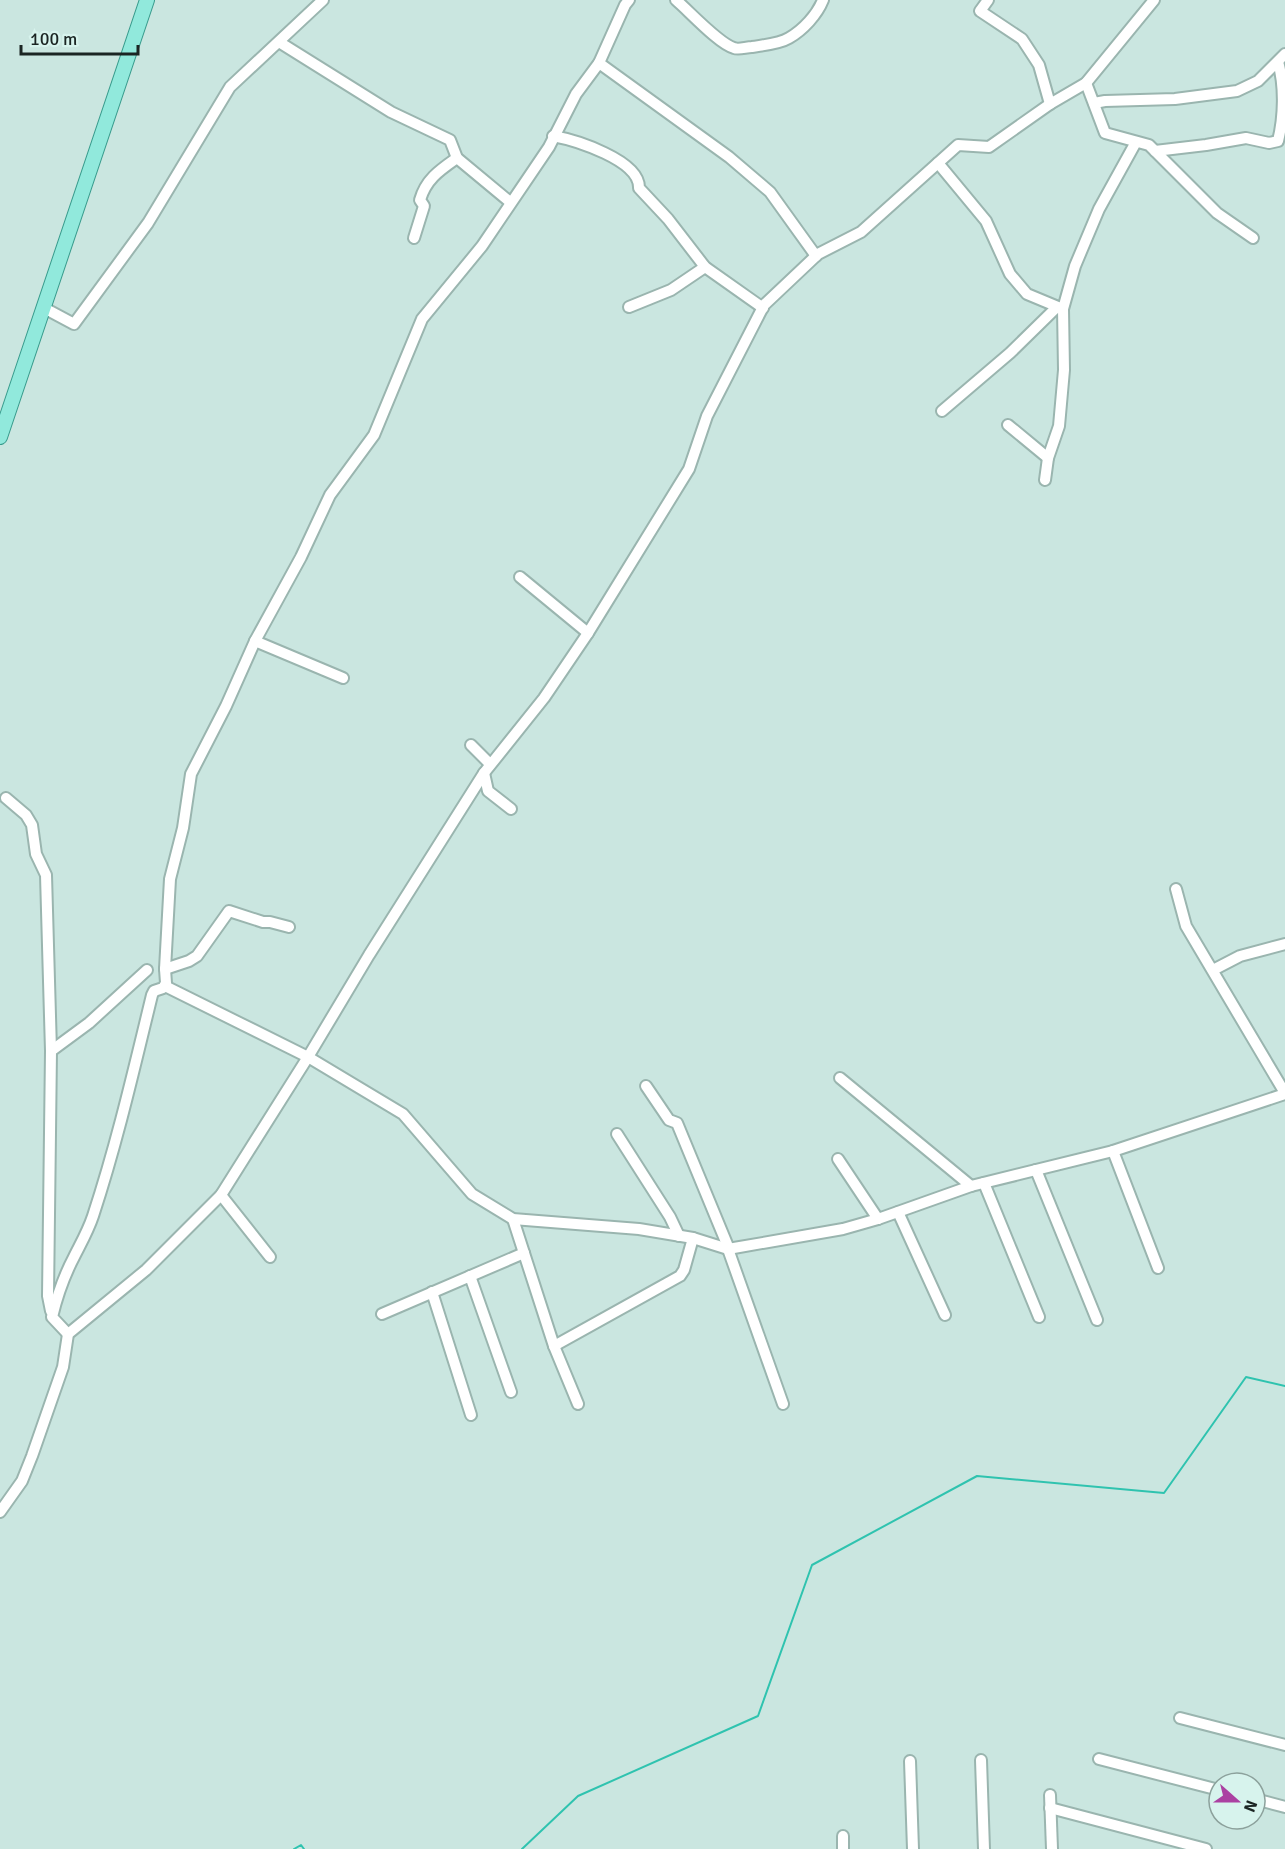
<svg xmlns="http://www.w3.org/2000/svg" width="1285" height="1849" viewBox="0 0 1285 1849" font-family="Signika,sans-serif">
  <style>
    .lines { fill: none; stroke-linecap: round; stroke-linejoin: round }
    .stream { stroke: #2fc3af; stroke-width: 2 }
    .minor-casing { stroke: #9ab5af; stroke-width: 14 }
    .major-casing { stroke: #389b8c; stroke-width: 16 }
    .minor { stroke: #fff; stroke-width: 10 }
    .major { stroke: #91e9dc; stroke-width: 14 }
  </style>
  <rect width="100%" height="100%" fill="#cae6e0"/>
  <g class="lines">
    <!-- stream -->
    <g class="stream">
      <path d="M294,1849l7,-4 3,4"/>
      <path d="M522,1849l56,-53 180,-80 54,-151 165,-89 187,17 82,-116 39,9"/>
    </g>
    <!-- minor casing -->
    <g class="minor-casing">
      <g id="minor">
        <path d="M676,0c13,11 43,44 58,48 5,2 12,-1 18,-1 12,-2 27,-3 37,-9 14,-8 28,-23 34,-38"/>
        <path d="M988,0l-8,11 42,28 17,26 11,39"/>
        <path d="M279,42l112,70 59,28 7,18 53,44"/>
        <path d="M599,63l130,94 41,35 46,64"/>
        <path d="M1086,83l19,50 44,12 68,68 36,25"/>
        <path d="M1094,103l11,-2 70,-2 62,-8 21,-10 27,-27"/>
        <path d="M553,136c22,4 87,24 86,52l29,31 37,48 58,41"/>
        <path d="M1155,151l51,-6 40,-7 23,5 9,-2c6,-24 7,-55 0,-79"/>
        <path d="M938,163l48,58 24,53 17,20 36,15"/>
        <path d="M414,238l10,-32 -4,-6c6,-21 20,-30 37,-42"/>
        <path d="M629,307l42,-17 34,-23"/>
        <path d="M44,308l30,16 74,-101 82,-136 93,-87"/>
        <path d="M942,411l68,-58 47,-46"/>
        <path d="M1008,425l40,33"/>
        <path d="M1045,480l3,-22 11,-32 5,-56 -1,-61 12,-43 24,-57 37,-67"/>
        <path d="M520,577l68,56"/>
        <path d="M255,641l88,37"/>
        <path d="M471,745l19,19"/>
        <path d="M484,773l4,18 23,18"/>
        <path d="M6,798l20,17 6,10 4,29 10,21 5,176 -3,245 3,15"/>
        <path d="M1176,889l10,37 99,167"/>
        <path d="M165,969l24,-8 8,-5 32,-45 34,11h7l19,5"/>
        <path d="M1213,970l27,-14 45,-12"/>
        <path d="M165,986l143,71 95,57 69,80 41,25 126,10 54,9 35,11 115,-20 35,-10 93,-33 142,-35 172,-57"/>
        <path d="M51,1051l38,-28 58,-53"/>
        <path d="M840,1078l131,108"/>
        <path d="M646,1086l23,34 8,3 52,126"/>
        <path d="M617,1134l53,83 9,19"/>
        <path d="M1113,1151l45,117"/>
        <path d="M838,1159l40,60"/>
        <path d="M1036,1170l61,150"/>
        <path d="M984,1183l55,134"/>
        <path d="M221,1195l49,62"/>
        <path d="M898,1212l47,103"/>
        <path d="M513,1219l41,127 24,58"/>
        <path d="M728,1249l55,155"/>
        <path d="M470,1276l41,116"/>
        <path d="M432,1292l39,123"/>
        <path d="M382,1314l142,-61"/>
        <path d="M68,1334l-16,-17c5,-21 12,-41 22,-60 7,-14 14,-26 19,-41 24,-73 41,-147 59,-221l2,-4 9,-3 3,-5 -1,-14 5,-90 13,-51 8,-54 35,-68 29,-65 46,-84 29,-62 44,-60 48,-116 60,-73 67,-99 27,-53 23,-31 26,-58 4,-5"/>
        <path d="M554,1346l126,-70 4,-6 9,-32"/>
        <path d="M0,1512l22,-31 10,-25 31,-89 5,-33 78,-64 75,-75 87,-138 61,-102 115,-182 60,-75 44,-65 101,-164 18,-53 57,-111 54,-51 43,-22 97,-87 31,2 61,-43 36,-21 68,-83"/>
        <path d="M1180,1718l105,27"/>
        <path d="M1099,1759l120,31"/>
        <path d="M981,1760l3,89"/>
        <path d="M910,1761l3,88"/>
        <path d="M1050,1795l2,54"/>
        <path d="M1255,1799l30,8"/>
        <path d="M1050,1808l156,41"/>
        <path d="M843,1836v13"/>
      </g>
    </g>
    <!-- major casing -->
    <g class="major-casing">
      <path id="major" d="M0,437l147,-437"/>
    </g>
    <!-- minor -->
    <use href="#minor" class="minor"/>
    <!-- major -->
    <use href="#major" class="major"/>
  </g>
  <!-- north arrow -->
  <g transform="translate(1237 1801) rotate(111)"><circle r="28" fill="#d7f3ed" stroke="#8ca19c" stroke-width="1.5"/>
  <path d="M0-4.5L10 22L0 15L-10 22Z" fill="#ab41a2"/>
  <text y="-9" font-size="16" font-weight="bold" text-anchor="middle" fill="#1b2523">N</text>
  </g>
  <!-- scale -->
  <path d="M21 45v9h117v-9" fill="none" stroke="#1b2523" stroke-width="3"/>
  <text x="30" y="45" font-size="18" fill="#1b2523" stroke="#d7f3ed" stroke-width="4.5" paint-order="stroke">100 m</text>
</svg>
